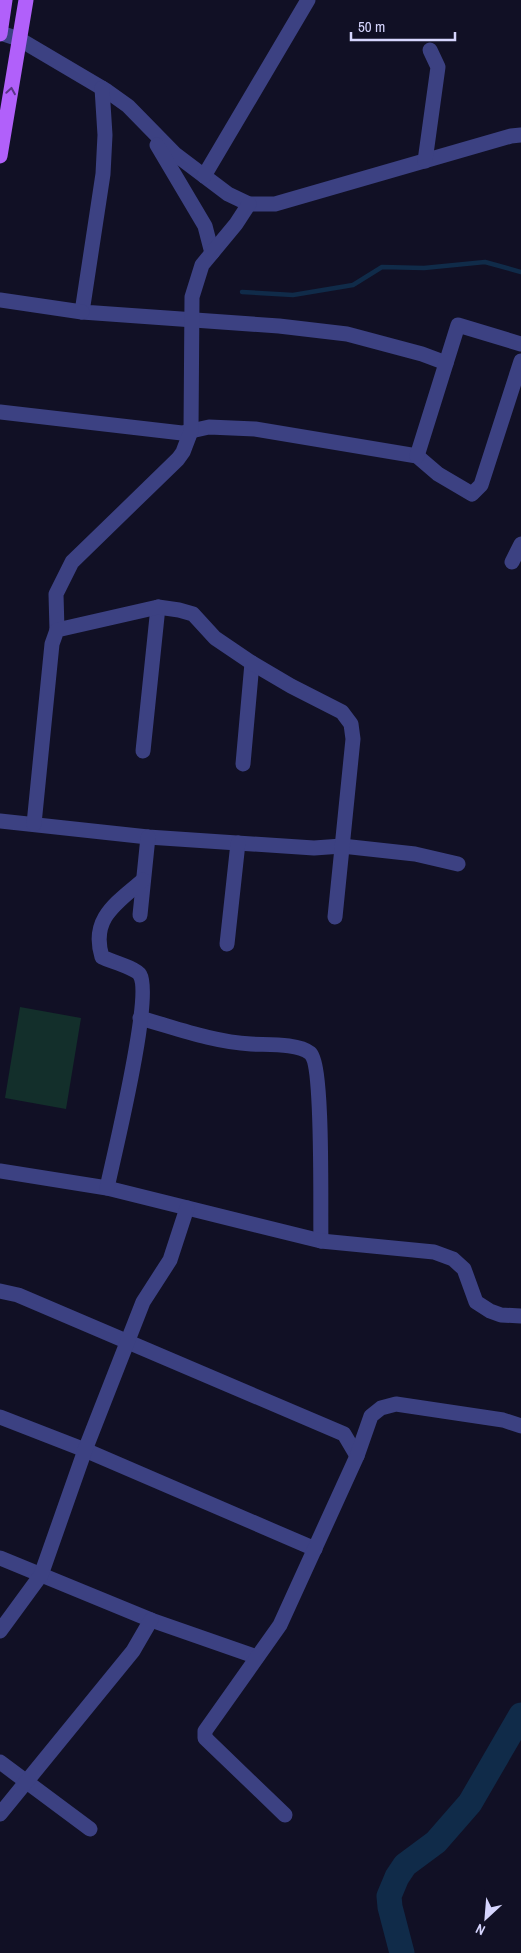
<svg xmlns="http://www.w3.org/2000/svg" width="521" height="1953" viewBox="0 0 521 1953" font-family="'Archivo Narrow',sans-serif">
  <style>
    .park { fill: #132f2b }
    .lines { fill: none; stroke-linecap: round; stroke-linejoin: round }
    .stream { stroke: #102b49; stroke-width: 4.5 }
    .river { stroke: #102b49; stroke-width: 25 }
    .minor { stroke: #3c4182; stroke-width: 15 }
    .major { stroke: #b160fa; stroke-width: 15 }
    .oneway { stroke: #593485 }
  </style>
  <rect width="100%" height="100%" fill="#111025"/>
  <!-- park -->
  <path class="park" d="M20,1007l61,11 -15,91 -61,-11z"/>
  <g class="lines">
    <!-- stream -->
    <path class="stream" d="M242,292l51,3 60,-10 29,-18 42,1 61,-6 36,10"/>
    <!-- river -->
    <path class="river" d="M402,1953l-12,-46 -1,-11 8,-19 8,-12 31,-23 34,-39 51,-88"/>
    <!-- minor -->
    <g class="minor">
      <path d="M0,33l19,6 88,52 21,15 47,48 53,40 21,10h26l236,-68 10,-1"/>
      <path d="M102,88l3,47 -2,39 -21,138 197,14 68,8 75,20 24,9"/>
      <path d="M157,145l48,81 7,27"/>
      <path d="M425,161l13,-94 -8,-17"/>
      <path d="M204,176l104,-176"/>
      <path d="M0,300l82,12"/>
      <path d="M0,412l182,21 27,-6 46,2 162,27 21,18 34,20 9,-9 40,-124"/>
      <path d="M417,456l41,-131 63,19"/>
      <path d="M512,562l9,-18"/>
      <path d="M57,630l-1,-36 16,-32 106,-103 5,-7 8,-21 1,-134 10,-32 34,-41 13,-20"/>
      <path d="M143,751l15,-144"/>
      <path d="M243,764l9,-101"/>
      <path d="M0,821l148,16 166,11 28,-2 73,8 43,10"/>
      <path d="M34,824l18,-180 5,-14 101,-23 21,3 14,4 22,24 37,25 39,23 51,26 9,12 2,15 -18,178"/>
      <path d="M140,915l8,-78"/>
      <path d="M227,944l11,-101"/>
      <path d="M140,1018c36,10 73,24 111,26 15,1 47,-1 59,9 14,12 10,162 11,188"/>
      <path d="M0,1171l107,17 214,53 113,11 19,7 11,10 12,33 14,9 11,4 20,1"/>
      <path d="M107,1188c7,-33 46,-191 33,-213 -4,-7 -30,-14 -38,-18 -12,-39 15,-54 41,-77"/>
      <path d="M0,1291l18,4 326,139 13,22"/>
      <path d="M0,1417l85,33 230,99"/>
      <path d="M0,1558l151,62 106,37"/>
      <path d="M0,1631l41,-56 44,-125 58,-148 27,-42 17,-52"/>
      <path d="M0,1762l90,67"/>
      <path d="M0,1814l133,-163 18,-31"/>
      <path d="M285,1815l-80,-77v-7l75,-106 77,-169 14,-40 10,-8 15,-4 107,16 18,6"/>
    </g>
    <!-- major -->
    <g class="major">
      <path d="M0,34l5,-34"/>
      <path d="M0,156l26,-156"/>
    </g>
  </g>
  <!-- one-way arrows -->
  <defs><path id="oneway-chevron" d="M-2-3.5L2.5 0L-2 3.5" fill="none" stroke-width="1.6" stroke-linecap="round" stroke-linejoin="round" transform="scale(1.25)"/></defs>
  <use class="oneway" href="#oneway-chevron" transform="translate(11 91) rotate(-81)"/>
  <!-- north arrow -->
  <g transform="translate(486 1918) rotate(206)" stroke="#111025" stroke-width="4" paint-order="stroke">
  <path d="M0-4L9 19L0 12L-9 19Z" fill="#d6d5fe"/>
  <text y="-8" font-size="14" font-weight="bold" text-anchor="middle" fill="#d6d5fe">N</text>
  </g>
  <!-- scale -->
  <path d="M351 32v8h104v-8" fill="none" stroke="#d6d5fe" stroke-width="2.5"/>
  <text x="358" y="32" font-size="15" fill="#d6d5fe" stroke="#111025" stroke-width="4" paint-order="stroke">50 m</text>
</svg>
